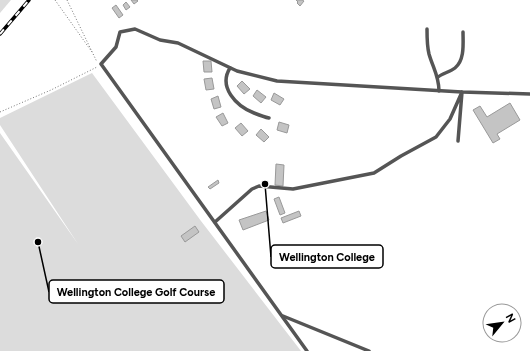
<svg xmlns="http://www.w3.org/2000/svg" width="530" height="351" viewBox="0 0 530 351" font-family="Figtree,sans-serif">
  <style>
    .green { fill: #dcdcdc }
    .building { fill: #c4c4c4; stroke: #999 }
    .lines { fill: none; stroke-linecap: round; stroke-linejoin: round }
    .path { stroke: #777; stroke-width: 1; stroke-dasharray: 1 2; stroke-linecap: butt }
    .lane { stroke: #555; stroke-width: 3.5 }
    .rail-casing { stroke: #000; stroke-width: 3.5 }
    .rail { stroke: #fff; stroke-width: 2; stroke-dasharray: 6; stroke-linecap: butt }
    .leader { fill: none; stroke: #000; stroke-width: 1.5 }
    .callout-dot { fill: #000; stroke: #fff; stroke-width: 1.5 }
    .callout { fill: #fff; stroke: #000; stroke-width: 1.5 }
    .callout-label { font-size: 11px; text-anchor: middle; font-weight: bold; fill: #000 }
  </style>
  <rect width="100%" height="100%" fill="#fff"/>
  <!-- green -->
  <g class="green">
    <path d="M0,0h11l-11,13z"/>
    <path d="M92,73l109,148 100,130h-301v-218l78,111 -78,-119v-7z"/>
  </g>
  <!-- building -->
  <g class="building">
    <path d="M131,0h6l1,1 -4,3z"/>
    <path d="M296,0h6l2,1 -4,5 -3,-3 1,-1z"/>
    <path d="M126,2l4,5 -4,3 -3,-5z"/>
    <path d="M116,5l7,10 -4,3 -7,-10z"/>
    <path d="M203,61h8l1,11h-8z"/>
    <path d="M212,78l2,11 -8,1 -2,-11z"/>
    <path d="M242,81l8,8 -6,5 -7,-8z"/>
    <path d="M257,90l9,7 -5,6 -8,-7z"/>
    <path d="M274,93l10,6 -4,6 -9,-5z"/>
    <path d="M218,96l3,11 -7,2 -3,-10z"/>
    <path d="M510,103l10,17 -23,14 3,5 -7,4 -20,-33 7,-4 7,11z"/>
    <path d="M223,113l5,10 -6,3 -6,-9z"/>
    <path d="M279,122l10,3 -2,8 -10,-3z"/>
    <path d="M241,123l7,8 -6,5 -7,-8z"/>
    <path d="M261,129l8,8 -5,5 -8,-7z"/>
    <path d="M276,164l8,1 -1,21 -8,-1z"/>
    <path d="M218,180l1,3 -9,6 -2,-2z"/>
    <path d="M279,197l6,16 -5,2 -6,-16z"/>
    <path d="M266,211l3,9 -26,10 -4,-10z"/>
    <path d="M299,211l2,5 -18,7 -2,-5z"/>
    <path d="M195,226l4,6 -14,10 -4,-6z"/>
  </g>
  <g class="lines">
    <!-- path -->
    <g class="path">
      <path d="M55,0l37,52"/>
      <path d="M67,0l30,62"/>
      <path d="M0,112l51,-22 46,-23"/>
    </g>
    <!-- lane -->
    <g class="lane">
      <path d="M427,29c0,8 0,17 2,25 4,14 10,22 10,37"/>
      <path d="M230,68c-12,19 6,38 24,45 5,2 10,4 15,5"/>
      <path d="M438,77c5,-4 12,-5 17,-9 10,-8 8,-25 8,-36"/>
      <path d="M215,222l37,-33 7,-3 34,3 81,-16 27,-17 35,-19 14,-18 12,-27 -4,49"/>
      <path d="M283,316l86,35"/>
      <path d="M307,351l-206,-287 15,-17 4,-15 15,-3 25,11 18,3 59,28 40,10 185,11 68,2"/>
    </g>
    <!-- rail casing -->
    <g class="rail-casing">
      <path id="rail" d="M0,34l29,-34"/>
    </g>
    <!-- rail -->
    <use href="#rail" class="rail"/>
  </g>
  <!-- callouts -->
  <path class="leader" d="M265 184L271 257M38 242L49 292"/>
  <g class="callout-dot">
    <circle cx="265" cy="184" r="4"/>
    <circle cx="38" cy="242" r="4"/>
  </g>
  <g class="callout">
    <rect x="271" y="245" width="112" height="23" rx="4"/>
    <rect x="49" y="280" width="175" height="23" rx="4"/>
  </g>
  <g class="callout-label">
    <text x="327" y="261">Wellington College</text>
    <text x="136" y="296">Wellington College Golf Course</text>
  </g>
  <!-- north arrow -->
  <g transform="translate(502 323) rotate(61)"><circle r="19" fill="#ffffff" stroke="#999999"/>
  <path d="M0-3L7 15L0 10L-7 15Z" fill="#000000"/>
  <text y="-6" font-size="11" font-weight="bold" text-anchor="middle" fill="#000000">N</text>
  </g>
</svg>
